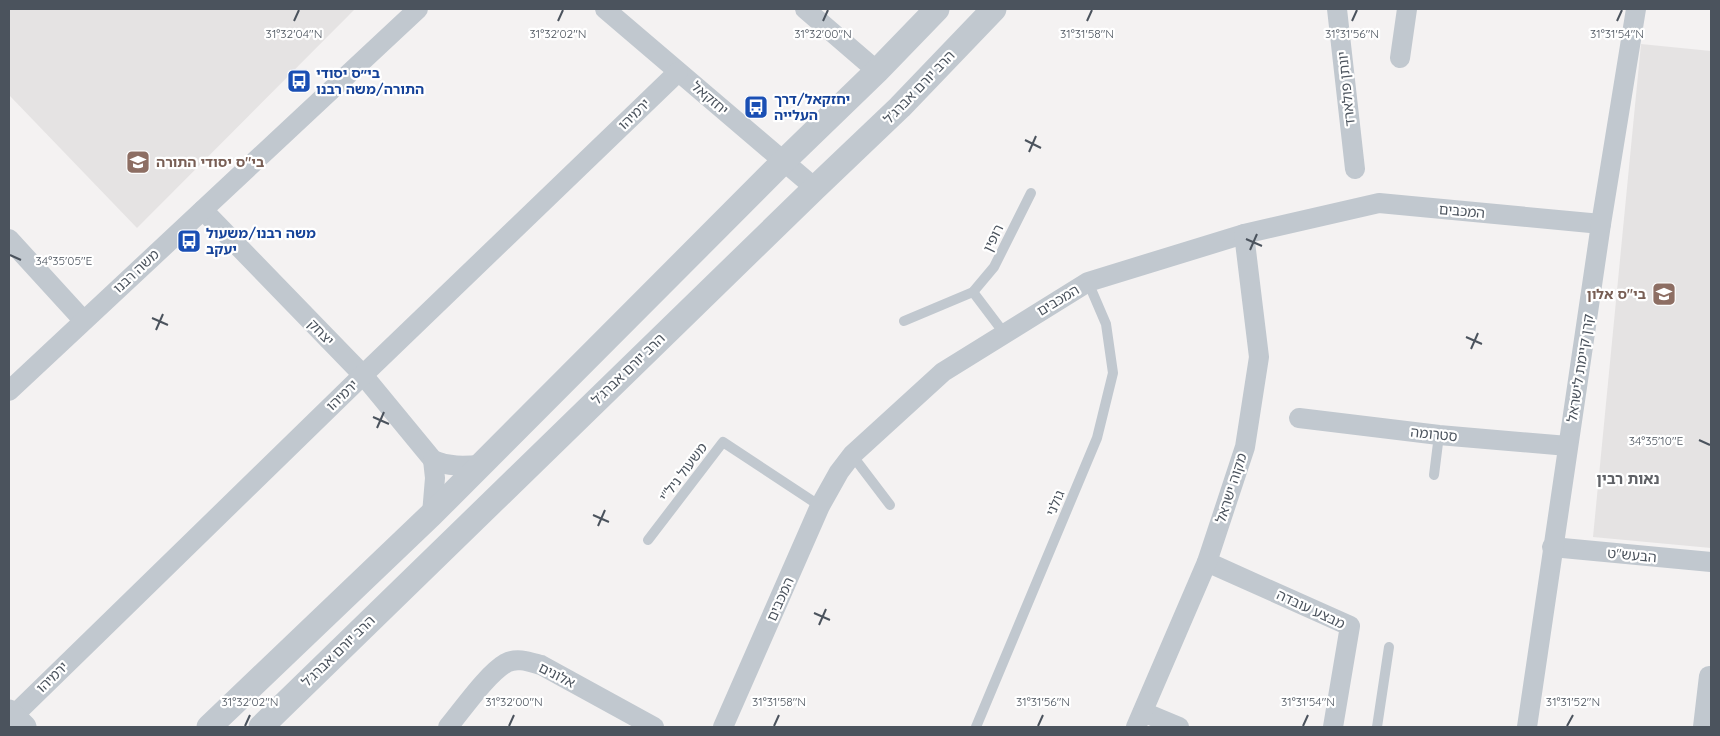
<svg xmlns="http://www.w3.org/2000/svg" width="1720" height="736" viewBox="0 0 1720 736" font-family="Quicksand,'Noto Sans Hebrew',sans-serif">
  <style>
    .education { fill: #e5e3e3 }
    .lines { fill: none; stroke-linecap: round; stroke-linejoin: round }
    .service { stroke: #c1c8cf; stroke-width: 10 }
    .minor { stroke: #c1c8cf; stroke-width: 20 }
    .tertiary { stroke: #c1c8cf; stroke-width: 25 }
    .ticks { fill: none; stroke: #4b535d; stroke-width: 2 }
    .labels { text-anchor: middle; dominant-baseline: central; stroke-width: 4.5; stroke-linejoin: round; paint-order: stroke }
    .transit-label { font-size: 14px; font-weight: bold; fill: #164399; stroke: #fff; text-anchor: start }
    .street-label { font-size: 14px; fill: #4b535d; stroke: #fff }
    .education-label { font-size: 14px; font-weight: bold; fill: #785e54; stroke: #fff; text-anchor: start }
    .neighbourhood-label { font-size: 15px; font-weight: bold; fill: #5f6166; stroke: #fff }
    .ticks-label { font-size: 12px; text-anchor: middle; fill: #4b535d; stroke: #fff; stroke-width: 4.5; stroke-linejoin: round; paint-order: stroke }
  </style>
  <rect width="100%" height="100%" fill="#f4f2f2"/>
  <!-- education -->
  <g class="education">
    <path d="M9,9h346l-218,219 -128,-133z"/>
    <path d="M1641,44l70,7v497l-118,-11z"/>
  </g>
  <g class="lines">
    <!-- service -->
    <g class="service">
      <path d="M973,292l31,41"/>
      <path d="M904,321l69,-29 21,-25 37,-74"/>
      <path d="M852,455l38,50"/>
      <path d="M1434,475l5,-40"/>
      <path d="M648,540l75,-98 97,64"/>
      <path d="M976,727l121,-289 16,-65 -7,-49 -18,-42"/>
      <path d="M1377,727l12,-80"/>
    </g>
    <!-- minor -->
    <g class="minor">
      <path d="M605,9l210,179"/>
      <path d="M805,9l72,62"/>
      <path d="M1337,9l18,160"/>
      <path d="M1400,58l7,-49"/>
      <path d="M203,210l160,165 70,85c16,7 31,6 48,5"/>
      <path d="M9,239l74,81"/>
      <path d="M9,391l409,-382"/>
      <path d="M1299,418l140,17 129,11"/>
      <path d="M432,514l3,-36 -2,-18"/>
      <path d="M1552,547l159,15"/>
      <path d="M1207,562l143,64 -17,101"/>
      <path d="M1143,712l36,15"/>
      <path d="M9,720l354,-345 315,-303"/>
      <path d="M448,727c15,-18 39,-53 58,-64 11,-6 24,-1 35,2l113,62"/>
      <path d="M723,727l97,-221 19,-34 13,-17 91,-83 145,-90 156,-48 135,-31 222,21"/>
      <path d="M1136,727l71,-165 38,-115 14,-90 -15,-123"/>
      <path d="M1527,727l74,-503 35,-215"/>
      <path d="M1703,727l6,-51h2"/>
    </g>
    <!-- tertiary -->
    <g class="tertiary">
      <path d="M9,712l15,15"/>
      <path d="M209,727l223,-213 352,-353 93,-90 60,-62"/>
      <path d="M261,727l554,-539 85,-81 94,-98"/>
    </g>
  </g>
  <!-- ticks -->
  <path class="ticks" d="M294,21l5,-11M558,21l5,-11M823,21l5,-11M1087,21l5,-11M1352,21l5,-11M1617,21l5,-11M1025,140l16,8M1029,152l7,-16M1246,239l16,7M1250,250l7,-16M10,255l11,5M152,318l16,7M156,330l7,-16M1466,337l16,7M1471,349l7,-16M373,417l16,7M377,428l7,-16M1699,440l11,5M593,515l16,7M598,526l7,-16M814,613l16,7M819,625l7,-16M245,726l5,-11M509,726l5,-11M774,726l5,-11M1038,726l5,-11M1303,726l5,-11M1567,726l6,-11"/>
  <!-- icons -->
  <defs>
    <g id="bus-square" transform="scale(1.25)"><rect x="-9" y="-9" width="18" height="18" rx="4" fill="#1a4fb4" stroke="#fff"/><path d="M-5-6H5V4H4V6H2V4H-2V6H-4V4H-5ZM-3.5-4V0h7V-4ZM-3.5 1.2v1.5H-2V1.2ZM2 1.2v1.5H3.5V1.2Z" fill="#fff"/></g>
    <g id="school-square" transform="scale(1.25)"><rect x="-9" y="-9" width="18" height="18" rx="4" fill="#8d6e63" stroke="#fff"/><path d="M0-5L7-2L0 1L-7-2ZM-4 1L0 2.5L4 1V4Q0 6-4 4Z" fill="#fff"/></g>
  </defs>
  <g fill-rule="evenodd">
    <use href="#bus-square" x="299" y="81"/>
    <use href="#bus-square" x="756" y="107"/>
    <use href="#school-square" x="138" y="162"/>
    <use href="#bus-square" x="189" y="241"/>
    <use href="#school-square" x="1664" y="294"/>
  </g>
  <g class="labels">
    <!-- transit labels -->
    <g class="transit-label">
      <text x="316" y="73">בי״ס יסודי<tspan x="316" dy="16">התורה/משה רבנו</tspan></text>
      <text x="774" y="99">יחזקאל/דרך<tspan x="774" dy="16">העלייה</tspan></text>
      <text x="206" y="233">משה רבנו/משעול<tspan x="206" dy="16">יעקב</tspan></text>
    </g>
    <!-- street labels -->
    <g class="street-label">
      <text transform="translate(919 87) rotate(-46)">הרב יורם אברג'ל</text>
      <text transform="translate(1346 89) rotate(-96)">יונתן פולארד</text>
      <text transform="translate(710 98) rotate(40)">יחזקאל</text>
      <text transform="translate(634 114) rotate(-44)">ירמיהו</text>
      <text transform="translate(1462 211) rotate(5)">המכבים</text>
      <text transform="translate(993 238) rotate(-64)">רופין</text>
      <text transform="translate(136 271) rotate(-43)">משה רבנו</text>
      <text transform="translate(1058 300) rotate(-31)">המכבים</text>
      <text transform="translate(321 332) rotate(46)">יצחק</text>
      <text transform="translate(1580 368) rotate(-81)">קרן קיימת לישראל</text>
      <text transform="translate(628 369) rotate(-44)">הרב יורם אברג'ל</text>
      <text transform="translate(342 395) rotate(-44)">ירמיהו</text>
      <text transform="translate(1434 434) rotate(6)">סטרומה</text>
      <text transform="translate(683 472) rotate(-53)">משעול ניל"י</text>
      <text transform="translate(1231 488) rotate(-72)">מקוה ישראל</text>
      <text transform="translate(1055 503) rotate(-67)">גולני</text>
      <text transform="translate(1632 555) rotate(5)">הבעש"ט</text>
      <text transform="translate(780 599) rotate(-66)">המכבים</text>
      <text transform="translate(1311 609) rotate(25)">מבצע עובדה</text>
      <text transform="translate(338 651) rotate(-44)">הרב יורם אברג'ל</text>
      <text transform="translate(557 675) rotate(27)">אלונים</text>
      <text transform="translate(52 677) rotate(-44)">ירמיהו</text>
    </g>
    <!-- education labels -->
    <g class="education-label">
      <text x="156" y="162">בי"ס יסודי התורה</text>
      <text x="1646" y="294" text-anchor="end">בי"ס אלון</text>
    </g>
    <!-- neighbourhood labels -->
    <g class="neighbourhood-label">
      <text x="1628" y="478">נאות רבין</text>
    </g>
  </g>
  <g class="ticks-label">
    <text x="294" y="38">31°32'04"N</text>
    <text x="1617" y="38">31°31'54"N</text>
    <text x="558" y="38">31°32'02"N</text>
    <text x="823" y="38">31°32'00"N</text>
    <text x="1087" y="38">31°31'58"N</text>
    <text x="1352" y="38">31°31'56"N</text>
    <text x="64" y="265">34°35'05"E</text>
    <text x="1656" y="445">34°35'10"E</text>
    <text x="250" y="706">31°32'02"N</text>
    <text x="514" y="706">31°32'00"N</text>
    <text x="779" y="706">31°31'58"N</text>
    <text x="1043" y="706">31°31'56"N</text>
    <text x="1308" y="706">31°31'54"N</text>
    <text x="1573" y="706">31°31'52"N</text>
  </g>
  <!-- border -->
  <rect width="1720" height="736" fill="none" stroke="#4b535d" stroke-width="20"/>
</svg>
